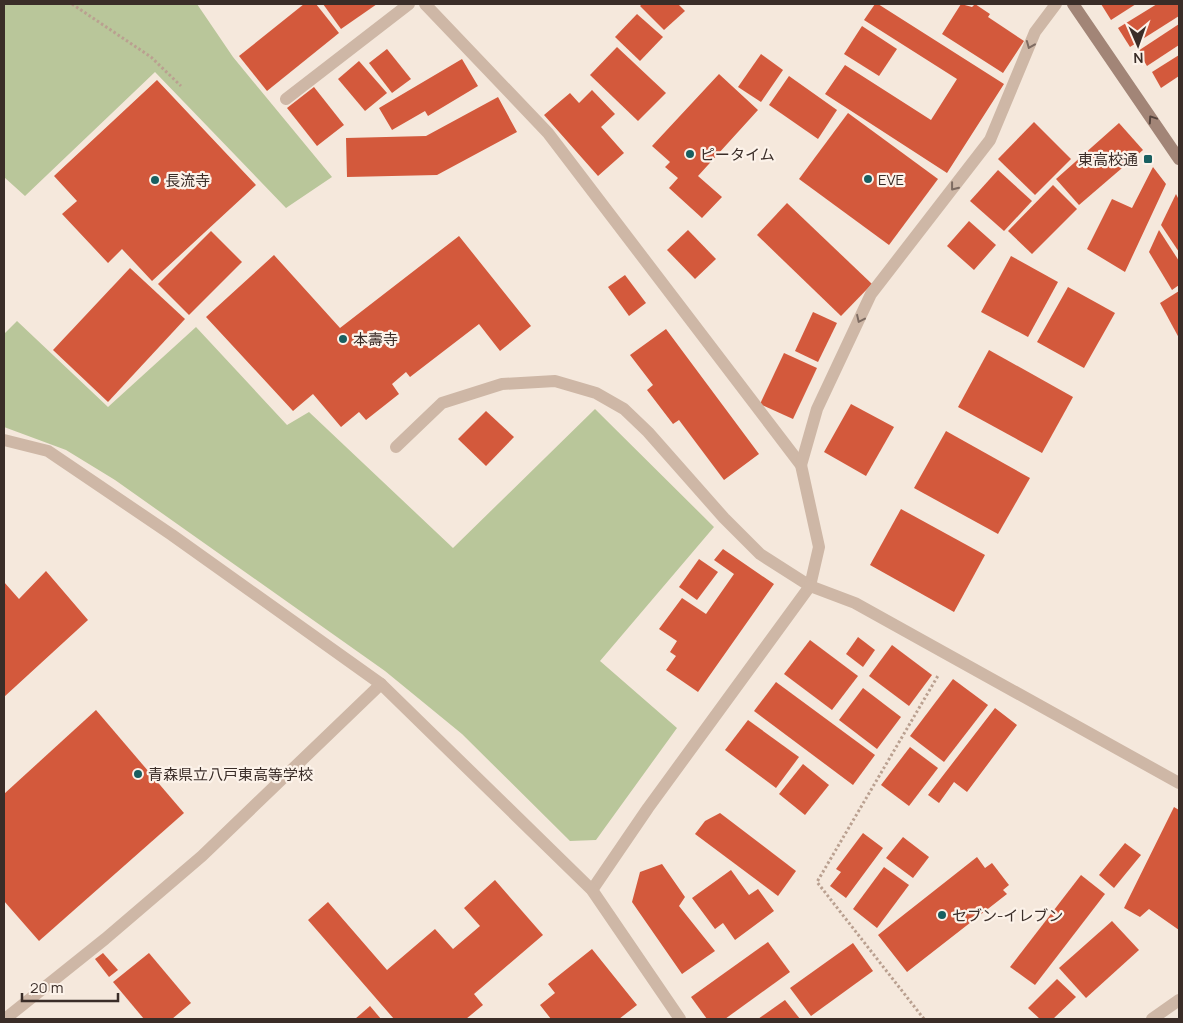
<svg xmlns="http://www.w3.org/2000/svg" width="1183" height="1023" viewBox="0 0 1183 1023" font-family="Manrope,'Noto Sans JP',sans-serif">
  <style>
    .green { fill: #b9c69a }
    .building { fill: #d3593c }
    .lines { fill: none; stroke-linecap: round; stroke-linejoin: round }
    .path { stroke: #baa090; stroke-width: 3; stroke-dasharray: 2.5 2.5; stroke-linecap: butt }
    .service { stroke: #ceb7a6; stroke-width: 12 }
    .minor { stroke: #ceb7a6; stroke-width: 12 }
    .tertiary { stroke: #ceb7a6; stroke-width: 12 }
    .secondary { stroke: #a28577; stroke-width: 12 }
    .oneway { stroke: #7d6b61 }
    .oneway2 { stroke: #54433c }
    .poi-dot { fill: #185f60; stroke: #fcf2e9; stroke-width: 2 }
    .labels { text-anchor: middle; dominant-baseline: central; stroke-width: 4.5; stroke-linejoin: round; paint-order: stroke }
    .poi-label { font-size: 15px; fill: #3a2d28; stroke: #fcf2e9; text-anchor: start }
  </style>
  <rect width="100%" height="100%" fill="#f5e8dc"/>
  <!-- green -->
  <g class="green">
    <path d="M4,4h193l36,53 99,120 -46,31 -131,-136 -130,124 -21,-19z"/>
    <path d="M17,321l91,86 88,-80 91,98 22,-13 144,136 142,-139 119,118 -114,134 77,67 -81,112 -26,1 -108,-107 -77,-63 -270,-191 -49,-30 -62,-23v-93z"/>
  </g>
  <!-- building -->
  <g class="building">
    <path d="M304,4h12l23,29 -72,58 -28,-35z"/>
    <path d="M323,4h54l-36,25z"/>
    <path d="M642,4h36l7,7 -21,19 -24,-24z"/>
    <path d="M875,4h3l126,80 -57,89 -122,-79 20,-29 86,55 26,-41 -93,-59z"/>
    <path d="M961,4l11,3 3,-3 15,10 -2,3 36,24 -21,32 -61,-39z"/>
    <path d="M1101,4h35l-25,16z"/>
    <path d="M1157,4h22v12l-49,31 -12,-19z"/>
    <path d="M637,14l26,23 -23,24 -25,-24z"/>
    <path d="M1179,24v21l-32,21 -9,-15z"/>
    <path d="M862,26l35,23 -18,27 -35,-22z"/>
    <path d="M617,47l49,46 -28,28 -48,-46z"/>
    <path d="M387,49l24,30 -19,14 -23,-30z"/>
    <path d="M761,54l22,16 -22,32 -23,-15z"/>
    <path d="M1179,55v21l-18,12 -9,-16z"/>
    <path d="M462,59l16,27 -50,30 -3,-5 -33,19 -13,-22z"/>
    <path d="M359,61l28,32 -22,18 -27,-32z"/>
    <path d="M719,74l39,36 -60,66 24,21 -20,21 -33,-30 9,-10 -13,-11 5,-5 -18,-16z"/>
    <path d="M789,76l48,34 -19,29 -49,-34z"/>
    <path d="M157,80l99,105 -104,96 -30,-32 -14,14 -46,-49 15,-13 -23,-25z"/>
    <path d="M314,87l30,38 -27,21 -30,-38z"/>
    <path d="M592,90l23,24 -14,13 23,26 -26,23 -54,-61 26,-22 9,10z"/>
    <path d="M498,97l19,35 -80,43 -90,2 -1,-39 80,-2z"/>
    <path d="M848,113l90,66 -49,66 -90,-66z"/>
    <path d="M1034,122l37,37 -36,36 -37,-36z"/>
    <path d="M1119,123l24,27 -64,55 -23,-26z"/>
    <path d="M1153,167l13,17 -41,88 -38,-23 25,-50 20,9z"/>
    <path d="M998,170l34,31 -28,30 -34,-30z"/>
    <path d="M1053,185l24,24 -45,45 -24,-23z"/>
    <path d="M1176,194l3,6v52l-18,-27z"/>
    <path d="M787,203l85,81 -31,32 -84,-81z"/>
    <path d="M969,221l27,24 -22,25 -27,-24z"/>
    <path d="M688,230l28,29 -21,20 -28,-29z"/>
    <path d="M1159,230l20,31v24l-7,5 -23,-38z"/>
    <path d="M211,231l31,31 -53,53 -31,-31z"/>
    <path d="M459,236l72,90 -31,25 -21,-27 -69,53 -4,-5 -14,12 7,10 -33,26 -7,-8 -18,15 -28,-33 -20,17 -87,-94 68,-62 66,73z"/>
    <path d="M1011,256l47,26 -30,55 -47,-25z"/>
    <path d="M130,268l55,51 -77,83 -55,-52z"/>
    <path d="M625,275l21,28 -17,13 -21,-29z"/>
    <path d="M1068,287l47,26 -31,55 -47,-26z"/>
    <path d="M1179,291v47l-19,-35z"/>
    <path d="M813,312l24,11 -19,39 -23,-11z"/>
    <path d="M666,329l93,125 -35,26 -45,-60 -6,4 -26,-34 6,-5 -23,-30z"/>
    <path d="M989,350l84,47 -31,56 -84,-46z"/>
    <path d="M784,353l33,15 -24,51 -33,-15z"/>
    <path d="M851,404l43,23 -28,49 -42,-24z"/>
    <path d="M486,411l28,26 -28,29 -28,-27z"/>
    <path d="M946,431l84,47 -32,56 -84,-46z"/>
    <path d="M901,509l84,46 -31,57 -84,-47z"/>
    <path d="M723,549l51,35 -76,108 -32,-22 10,-14 -6,-4 7,-11 -18,-12 23,-31 24,16 28,-40 -20,-14z"/>
    <path d="M699,559l19,13 -21,28 -18,-13z"/>
    <path d="M46,571l42,49 -84,77v-115l15,17z"/>
    <path d="M858,637l17,13 -12,17 -17,-13z"/>
    <path d="M810,640l48,36 -26,34 -48,-36z"/>
    <path d="M892,645l40,30 -23,31 -40,-30z"/>
    <path d="M953,679l35,26 -44,57 -34,-26z"/>
    <path d="M776,682l99,73 -22,30 -99,-74z"/>
    <path d="M863,688l38,29 -24,32 -38,-29z"/>
    <path d="M995,708l22,17 -50,67 -13,-10 -15,21 -11,-8z"/>
    <path d="M96,710l88,103 -145,128 -35,-40v-107z"/>
    <path d="M748,720l51,37 -23,31 -51,-38z"/>
    <path d="M910,747l28,21 -29,38 -28,-21z"/>
    <path d="M803,764l26,21 -24,30 -26,-21z"/>
    <path d="M1174,807l5,3v120l-30,-21 -9,8 -16,-9z"/>
    <path d="M720,813l76,58 -18,25 -83,-62 10,-13z"/>
    <path d="M863,833l20,15 -37,50 -16,-12 11,-14 -5,-3z"/>
    <path d="M903,837l26,20 -16,21 -27,-20z"/>
    <path d="M1125,843l16,12 -27,33 -15,-13z"/>
    <path d="M977,857l8,11 7,-5 17,22 -6,5 4,4 -100,78 -29,-37z"/>
    <path d="M662,864l23,33 -6,9 36,45 -33,23 -50,-72 8,-30z"/>
    <path d="M884,867l25,18 -32,43 -24,-19z"/>
    <path d="M731,870l18,25 9,-6 16,22 -39,29 -12,-17 -8,6 -23,-31z"/>
    <path d="M1081,875l24,19 -70,91 -25,-18z"/>
    <path d="M495,880l48,55 -69,59 9,11 -17,14h-72l-86,-99 20,-18 59,68 48,-41 18,20 27,-23 -16,-18z"/>
    <path d="M1112,921l27,29 -53,48 -27,-30z"/>
    <path d="M768,942l22,30 -65,47h-18l-16,-22z"/>
    <path d="M853,943l20,28 -62,45 -21,-28z"/>
    <path d="M592,949l45,56 -18,14h-68l-11,-14 15,-12 -7,-9z"/>
    <path d="M103,953l15,17 -9,7 -14,-18z"/>
    <path d="M149,953l42,50 -19,16h-28l-31,-37z"/>
    <path d="M1057,979l19,18 -23,22h-13l-12,-11z"/>
    <path d="M785,1000l15,19h-42z"/>
    <path d="M370,1006l11,13h-26z"/>
  </g>
  <g class="lines">
    <!-- path -->
    <g class="path">
      <path d="M72,4l79,53 30,29"/>
      <path d="M924,1019l-107,-137 122,-208"/>
    </g>
    <!-- service -->
    <g class="service">
      <path d="M396,447l46,-44 60,-19 53,-3 41,12 28,16 24,23 76,86 36,36 50,32"/>
      <path d="M5,1019l100,-80 97,-83 179,-172"/>
    </g>
    <!-- minor -->
    <g class="minor">
      <path d="M425,4l123,129 253,332 18,82 -9,39 -162,222 -56,82"/>
      <path d="M286,99l123,-95"/>
      <path d="M4,440l44,11 124,84 209,149 211,206 88,129"/>
      <path d="M801,465l16,-56 54,-115 119,-154 45,-108 21,-28"/>
      <path d="M810,586l45,17 324,180"/>
    </g>
    <!-- tertiary -->
    <path class="tertiary" d="M1152,1019l27,-19"/>
    <!-- secondary -->
    <path class="secondary" d="M1073,4l106,155"/>
  </g>
  <!-- one-way arrows -->
  <defs><path id="oneway-chevron" d="M-2-3.5L2.5 0L-2 3.5" fill="none" stroke-width="1.6" stroke-linecap="round" stroke-linejoin="round" transform="scale(1.25)"/></defs>
  <g class="oneway">
    <use href="#oneway-chevron" transform="translate(1030 45) rotate(112)"/>
    <use href="#oneway-chevron" transform="translate(954 187) rotate(128)"/>
    <use href="#oneway-chevron" transform="translate(860 319) rotate(115)"/>
  </g>
  <use class="oneway2" href="#oneway-chevron" transform="translate(1152 119) rotate(-124)"/>
  <!-- markers -->
  <g class="poi-dot">
    <circle cx="690" cy="154" r="5"/>
    <rect x="1143" y="154" width="10" height="10" rx="2.5"/>
    <circle cx="868" cy="179" r="5"/>
    <circle cx="155" cy="180" r="5"/>
    <circle cx="343" cy="339" r="5"/>
    <circle cx="138" cy="774" r="5"/>
    <circle cx="942" cy="915" r="5"/>
  </g>
  <g class="labels">
    <!-- poi labels -->
    <g class="poi-label">
      <text x="700" y="154">ピータイム</text>
      <text x="1138" y="159" text-anchor="end">東高校通</text>
      <text x="878" y="179">EVE</text>
      <text x="165" y="180">長流寺</text>
      <text x="353" y="339">本壽寺</text>
      <text x="148" y="774">青森県立八戸東高等学校</text>
      <text x="952" y="915">セブン-イレブン</text>
    </g>
  </g>
  <!-- border -->
  <rect width="1183" height="1023" fill="none" stroke="#3a2d28" stroke-width="10"/>
  <!-- north arrow -->
  <g transform="translate(1138 45) rotate(178)" stroke="#fcf2e9" stroke-width="4" paint-order="stroke">
  <path d="M0-4L9 19L0 12L-9 19Z" fill="#3a2d28"/>
  <text y="-8" font-size="14" font-weight="bold" text-anchor="middle" fill="#3a2d28">N</text>
  </g>
  <!-- scale -->
  <path d="M22 993v8h96v-8" fill="none" stroke="#3a2d28" stroke-width="2.5"/>
  <text x="30" y="993" font-size="15" fill="#3a2d28" stroke="#fcf2e9" stroke-width="4" paint-order="stroke">20 m</text>
</svg>
